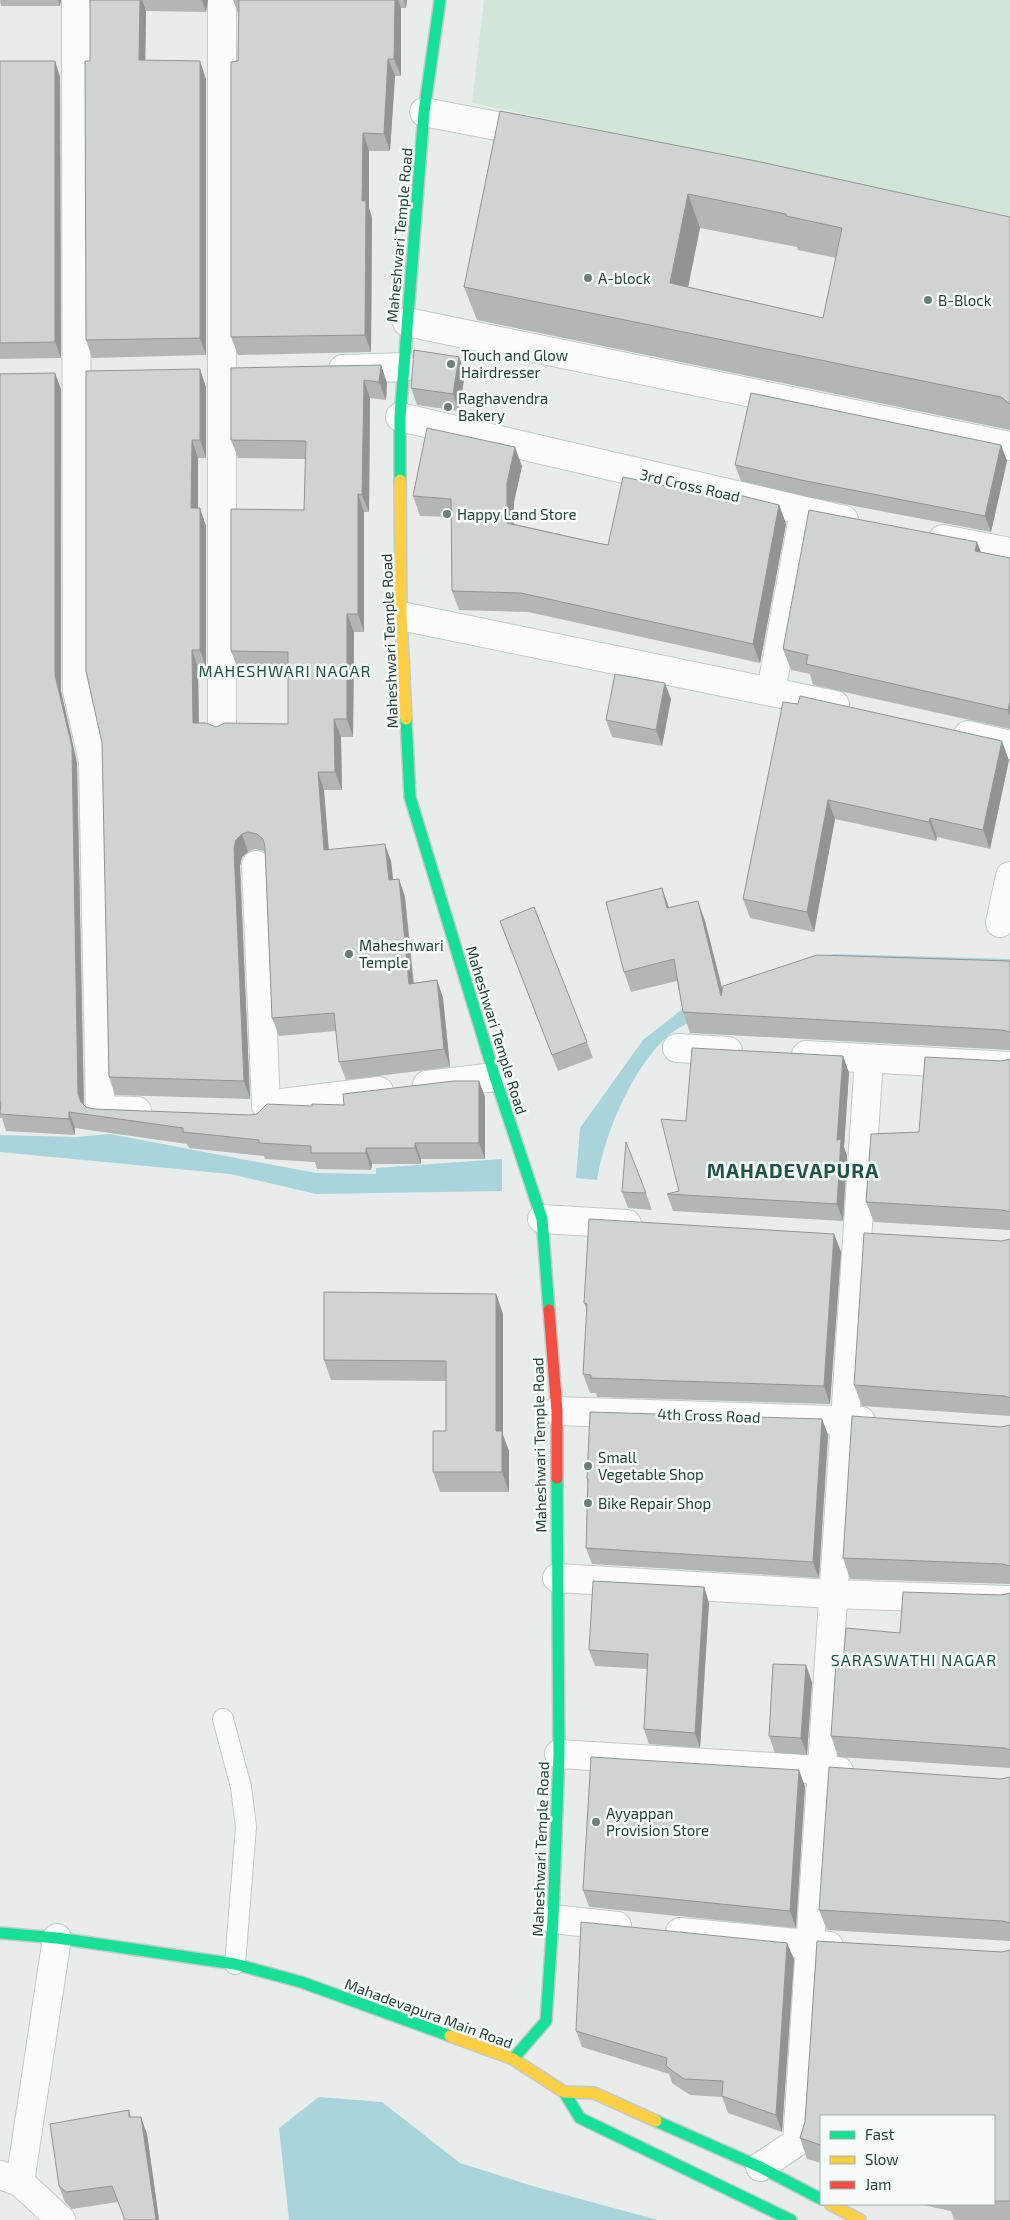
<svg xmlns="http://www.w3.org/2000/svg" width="1010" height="2220" viewBox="0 0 1010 2220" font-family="'Exo 2',sans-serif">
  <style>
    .green { fill: #d1e6d8 }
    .water { fill: #a9d4db }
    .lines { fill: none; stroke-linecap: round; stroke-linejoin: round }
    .lane-casing { stroke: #c5cac8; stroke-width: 22 }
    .street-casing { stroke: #c5cac8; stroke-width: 30 }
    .fast-casing { stroke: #c3cbc8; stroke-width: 14 }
    .slow-casing { stroke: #c3cbc8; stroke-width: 14 }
    .jam-casing { stroke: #c3cbc8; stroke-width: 14 }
    .lane { stroke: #fcfcfc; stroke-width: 20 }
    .street { stroke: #fcfcfc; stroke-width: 28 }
    .fast { stroke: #16e098; stroke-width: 11 }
    .slow { stroke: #ffcf43; stroke-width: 11 }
    .jam { stroke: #f24e42; stroke-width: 11 }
    .wall { fill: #b2b6b5; fill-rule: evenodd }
    .shaded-wall { fill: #919493 }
    .building { fill: #cfd4d2; stroke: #919493; fill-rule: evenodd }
    .poi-dot { fill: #697e78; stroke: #f7fbf9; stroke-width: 2 }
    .labels { text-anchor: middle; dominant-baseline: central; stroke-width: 5; stroke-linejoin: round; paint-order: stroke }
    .street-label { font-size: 15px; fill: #24423a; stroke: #f7fbf9 }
    .poi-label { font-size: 15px; fill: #24423a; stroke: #f7fbf9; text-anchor: start }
    .neighbourhood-label { font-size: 16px; letter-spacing: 1px; fill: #1f5548; stroke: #f7fbf9 }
    .district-label { font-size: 20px; font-weight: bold; letter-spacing: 1px; fill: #1f5548; stroke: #f7fbf9 }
  </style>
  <rect width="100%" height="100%" fill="#e8edeb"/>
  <!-- green -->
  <path class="green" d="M484,0h526v216l-538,-113z"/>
  <!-- water -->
  <g class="water">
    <path d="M834,954l176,5v18l-301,35c-13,7 -29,14 -40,23 -37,33 -64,97 -72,145l-21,-2 4,-50 63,-88 52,-41 75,-28z"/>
    <path d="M110,1134l206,39 60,1v-6l126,-9v32l-186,3 -86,-20 -230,-22v-17l76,2z"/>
    <path d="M319,2097l63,5 78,61 76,24 122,33h-369l-10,-92z"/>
  </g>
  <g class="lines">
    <!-- lane casing -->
    <g class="lane-casing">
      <path id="lane" d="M223,1719l18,68 5,40 -11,137"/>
    </g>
    <!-- street casing -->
    <g class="street-casing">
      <g id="street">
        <path d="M76,0l1,691 16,70 7,349 37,1"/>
        <path d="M222,0v729"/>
        <path d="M424,112l109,21"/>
        <path d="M407,322l603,124"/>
        <path d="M343,369l61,-2"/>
        <path d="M400,417l444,103"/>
        <path d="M943,539l67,13"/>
        <path d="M401,616l434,89"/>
        <path d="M771,691l33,-179"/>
        <path d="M968,735l42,10"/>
        <path d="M256,865l10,240 113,-14"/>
        <path d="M1000,923l10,-47"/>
        <path d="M677,1048l51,3"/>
        <path d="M806,1055l204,11"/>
        <path d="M427,1085l68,-8"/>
        <path d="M542,1219l85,5"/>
        <path d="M557,1411l304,10"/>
        <path d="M557,1578l275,16 178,6"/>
        <path d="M559,1754l280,17"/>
        <path d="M553,1919l64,7"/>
        <path d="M680,1932l149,14"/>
        <path d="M760,2167l37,-25 72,-1083"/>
        <path d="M0,2175l20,7 41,38"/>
        <path d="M20,2182l37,-244"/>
      </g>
    </g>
    <!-- fast casing -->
    <g class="fast-casing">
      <g id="fast">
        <path d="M400,480v-63l24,-305 16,-112"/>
        <path d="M406,719l4,78 85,280 47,142 7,91"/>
        <path d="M0,1933l57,5 178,26 66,18 149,54"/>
        <path d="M513,2059l33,-38 7,-102 6,-165 -2,-276"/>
        <path d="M564,2092l16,26 211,102"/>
        <path d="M656,2121l104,46 61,32"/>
      </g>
    </g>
    <!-- slow casing -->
    <g class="slow-casing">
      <g id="slow">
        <path d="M400,480l1,136 5,103"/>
        <path d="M450,2036l63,23 51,33 30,1 62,28"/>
        <path d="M830,2204l30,16"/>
      </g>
    </g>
    <!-- jam casing -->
    <g class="jam-casing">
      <path id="jam" d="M549,1310l8,101v67"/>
    </g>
    <!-- lane -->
    <use href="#lane" class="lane"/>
    <!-- street -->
    <use href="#street" class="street"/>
    <!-- fast -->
    <use href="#fast" class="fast"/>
    <!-- slow -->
    <use href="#slow" class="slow"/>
    <!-- jam -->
    <use href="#jam" class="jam"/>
  </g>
  <!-- wall -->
  <g class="wall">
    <path d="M0,0h61l-1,6h-59z"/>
    <path d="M89,0h119l-2,12 -60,-1 -1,50 61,18v276l-114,3 -6,-18 4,-279v-58z"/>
    <path d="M233,0h174l-1,8h-5v68h-6l-5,75h-21v57l3,10 -1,134 -133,3 -7,-18 7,-276 1,-48h-1z"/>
    <path d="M0,61h55l5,16 1,281 -61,1z"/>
    <path d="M500,111l510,106v213l-533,-110 -13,-33zM700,228l97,19 1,3 38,8 -13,60 -135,-31z"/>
    <path d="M381,365l6,18 -1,17 -16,-2 -1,114h-5v120h-10l-1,105h-12l1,53h-18l5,60 62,11 2,19 6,-1 6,18 9,86 23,-3 6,18 7,69 -104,13 -7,-18 -3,-31 -57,5 -7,-18 -7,-165 -1,-2 -9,-2 -7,3 -6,5 -2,9 10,233 -135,-4 -6,-18 -7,-334 104,-356v71h-8v50l8,18v142h-8l1,55 17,4 72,-3v-55h-50l-7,-18 73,-141 1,-51 -67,-1 -7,-18z"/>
    <path d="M465,373l-6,38 -42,-6 -6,-17z"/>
    <path d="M0,374l61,15v302l16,72 7,342 2,2 8,2 156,6 62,-9 32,-1 135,-24 6,16v62h-64v5h-49l-1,6 -54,-1 -2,-7 -50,-3 -1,-3 -75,-8 -2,-4 -112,-16v7l-69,-4 -4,-13h-2z"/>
    <path d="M1001,445l6,16 -16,71 -184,-35 -66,-16 -6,-16z"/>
    <path d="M522,466l-8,36v22l94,21 118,-46 53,6 7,19 -26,139 -232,-51 -69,-2 -7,-19 -1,-74 -31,-1 -7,-20z"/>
    <path d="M977,542l3,10 30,6v171l-197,-44 -3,-11 -19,-4 -8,-21z"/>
    <path d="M671,699l-9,47 -50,-9 -6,-17z"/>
    <path d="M783,702l226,58 -19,89 -53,-12 -1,4 -101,-22 -21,113 -64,-14 -7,-19z"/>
    <path d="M662,888l7,20 36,13 18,70 287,-30v89l-320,-17 -7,-21 -6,-31 -46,11 -7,-20z"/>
    <path d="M500,921l87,121 6,16 -35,13z"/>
    <path d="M843,1056l6,17 -5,74 3,9 -4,65 -170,-10 -6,-17 12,-3 7,-70z"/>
    <path d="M1010,1059v171l-136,-8 -8,-20 53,-70 83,-71z"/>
    <path d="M622,1192l24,1 6,17 -24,-2z"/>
    <path d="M834,1234l7,18 -11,152 -233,-7 -1,-4h-6l-7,-19 4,-64 -3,-7z"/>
    <path d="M1010,1239v177l-148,-10 -8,-21 148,-144z"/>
    <path d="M496,1294l7,20v121l6,16v41h-69l-7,-20 13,-41v-50l-115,-1 -7,-20z"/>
    <path d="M822,1419l6,16 -9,143 -227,-14 -6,-16 2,-64 -1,-5z"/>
    <path d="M1010,1425v159l-160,-5 -7,-21 158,-131z"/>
    <path d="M704,1587l5,16 -9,145 -51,-4 -5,-15 3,-60 -52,-3 -6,-16z"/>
    <path d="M1010,1593v175l-172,-11 -7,-21 12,-73 57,-30 102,-38z"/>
    <path d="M812,1682l-5,73 -32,-2 -6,-17z"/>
    <path d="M1010,1777v164l-183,-11 -8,-20 182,-131z"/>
    <path d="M805,1786l-9,142 -207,-21 -6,-17z"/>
    <path d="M817,1941l185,11 8,-2v270h-56l-3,-9 -33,-7h76v-88h-173v47l-14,-4 -7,-21 5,-16z"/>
    <path d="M794,1959l-12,173 -54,-19 -6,-16 -32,-2 -18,-12 -3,-9 -87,-27 -6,-16z"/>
    <path d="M129,2110l2,7 16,17 12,86h-34l-7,-18 -46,7 -7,-7 -6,-16z"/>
  </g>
  <!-- shaded-wall -->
  <g class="shaded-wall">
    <path d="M58,0h3l-1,6z"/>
    <path d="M140,0h2l4,11 -1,67 -6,-18z"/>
    <path d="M202,0h6l-2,12z"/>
    <path d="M395,0h3l3,8v68l-7,-17z"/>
    <path d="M404,0h3l-1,8z"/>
    <path d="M388,59l7,17 -5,75 -6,-17z"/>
    <path d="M55,61l5,16 1,281 -6,-16z"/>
    <path d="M200,61l6,18v276l-6,-17z"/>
    <path d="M363,133l6,18v57l3,10 -1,134 -6,-17 -3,-134z"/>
    <path d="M688,194l12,34 -18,89 -12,-34z"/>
    <path d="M459,357l6,16 -6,38 -6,-17z"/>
    <path d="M381,365l6,18 -1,17 -7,-18z"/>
    <path d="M200,369l6,18v71l-6,-18z"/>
    <path d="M55,373l6,16v302l16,72 7,347 3,8 -9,-24 -23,-419z"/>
    <path d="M364,380l6,18 -1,114 -7,-17z"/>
    <path d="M192,440l6,18v68l-7,-18z"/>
    <path d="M1001,445l6,16 -16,71 -6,-16z"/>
    <path d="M515,447l7,19 -8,36v40l-7,-19v-40z"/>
    <path d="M358,494l6,18v120l-6,-18z"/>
    <path d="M779,505l7,19 -26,139 -7,-19z"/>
    <path d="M200,508l6,18v142l-6,-18z"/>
    <path d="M977,542l8,21 -10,-12z"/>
    <path d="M347,614l7,18 -1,105 -6,-18z"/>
    <path d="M192,650l6,18 1,73 -6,-18z"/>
    <path d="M665,683l6,16 -9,47 -6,-16z"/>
    <path d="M1009,702l1,1v13l-2,-6z"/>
    <path d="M334,719l7,18 1,53 -7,-18z"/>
    <path d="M1002,741l7,19 -19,89 -7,-19z"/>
    <path d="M318,772l6,18 6,78 -6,-18z"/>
    <path d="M828,800l7,19 -21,113 -7,-20z"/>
    <path d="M930,818l7,19 -1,4 -7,-19z"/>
    <path d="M242,834l6,18 -6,5 -2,9 10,233 -6,-18 -10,-233 2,-8z"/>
    <path d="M385,844l6,17 4,37 -6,-18z"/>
    <path d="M399,879l6,18 10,105 -6,-18z"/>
    <path d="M662,888l7,20h-2z"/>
    <path d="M698,901l7,20 24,96 -8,-21z"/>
    <path d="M437,980l6,18 7,69 -6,-18z"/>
    <path d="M843,1056l6,17 -5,74 3,9 -4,65 -6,-17v-64z"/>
    <path d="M479,1081l6,16v62l-6,-16z"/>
    <path d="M69,1112l6,16v7l-6,-16z"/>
    <path d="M415,1143l6,16v5l-6,-16z"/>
    <path d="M366,1148l6,16 -1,6 -5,-17z"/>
    <path d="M834,1234l7,18 -11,152 -6,-18z"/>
    <path d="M496,1294l7,20v121l6,16v41l-7,-20 -6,-41z"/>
    <path d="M822,1419l6,16 -9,143 -6,-16z"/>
    <path d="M704,1587l5,16 -9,145 -5,-15z"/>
    <path d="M806,1665l6,17 -5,73 -6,-17z"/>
    <path d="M799,1770l6,16 -9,142 -6,-17z"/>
    <path d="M787,1943l7,16 -12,173 -6,-17z"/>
    <path d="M141,2117l6,17 12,86h-3z"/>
  </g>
  <!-- building -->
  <g class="building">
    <path d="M90,0h50l-1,60 61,1v277l-114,2 -1,-279h5z"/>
    <path d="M239,0h156l-1,59h-6l-4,75 -21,-1 -1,68h4l-1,134 -134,2v-275l7,-1z"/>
    <path d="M0,61h55v281l-55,1z"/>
    <path d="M500,111l256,50 254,56v187l-9,-7 -537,-110zM688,194l98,20v2l56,12 -19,90 -153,-35z"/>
    <path d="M414,350l45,7 -6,37 -42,-6z"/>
    <path d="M381,365l-2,17 -15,-2 -2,115 -4,-1v120h-11v105h-13l1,53h-17l6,78 61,-6 4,36 10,-1 10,105 28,-4 7,69 -105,13 -5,-49 -62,5 -7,-171 -2,-8 -6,-5 -9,-2 -6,2 -6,6 -2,8 10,233 -135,-4 -7,-334 -16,-72v-300l114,-2v71h-8l-1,68h9v142h-8l1,73h13l10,4 9,-4 63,1v-72l-57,-1v-142l73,1 2,-69 -75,-1v-72z"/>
    <path d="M55,373v302l17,72 6,347 3,8 5,5 8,2 156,6 7,-1 10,-10 45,2v-2l32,1 -1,-11 111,-13h25v62h-64v5h-49v5h-55v-7l-52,-3v-3l-76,-8v-4l-114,-16v7l-69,-5 1,-12h-1v-728z"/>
    <path d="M751,393l250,52 -16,71 -184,-36 -66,-15z"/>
    <path d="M427,428l88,19 -8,36v40l90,20 11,2 15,-68 103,22 1,-7 52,13 -26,139 -232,-51 -69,-2 -1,-92 -38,-3z"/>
    <path d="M809,510l168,32 -2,9 35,7v144l-2,8 -202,-46 2,-9 -25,-6z"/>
    <path d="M615,674l50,9 -9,47 -50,-10z"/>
    <path d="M800,696l202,45 -19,89 -53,-12 -1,4 -101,-22 -21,112 -64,-13 40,-197 15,2z"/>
    <path d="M662,888l5,20 31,-7 23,95 2,-10 94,-31 193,6v71l-7,-2 -320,-18 -9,-53 -50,13 -18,-70z"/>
    <path d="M534,907l53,135 -35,13 -52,-134z"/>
    <path d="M692,1048l151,8 -6,84 4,-1 -4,65 -170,-10 12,-3 -18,-72 25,2z"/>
    <path d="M925,1057l77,4 8,-2v153l-7,-2 -137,-8 5,-68 48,-2z"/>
    <path d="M626,1142l20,51 -24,-1z"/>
    <path d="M589,1219l245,15 -10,152 -233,-8v-3l-8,-1 4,-70 -3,-1z"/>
    <path d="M864,1233l138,8 8,-2v159l-6,-2 -150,-11z"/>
    <path d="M324,1292l172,2v137h6v41h-69v-41h13v-70l-122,-1z"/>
    <path d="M590,1412l232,7 -9,143 -227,-14 2,-69h-1z"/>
    <path d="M852,1416l149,11 9,-2v141l-7,-2 -160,-6z"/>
    <path d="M593,1581l111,6 -9,146 -51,-4 4,-75 -59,-4z"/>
    <path d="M903,1592l99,3 8,-2v157l-6,-2 -173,-12 5,-74 7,1 3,-35 54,5z"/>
    <path d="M773,1664l33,1 -5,73 -32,-2z"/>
    <path d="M591,1757l208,13 -9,141 -207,-21z"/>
    <path d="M829,1767l172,12 9,-2v146l-7,-2 -184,-11z"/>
    <path d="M581,1922l206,21 -11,172 -54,-19 1,-15 -39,-2 -18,-13 1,-8 -91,-27z"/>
    <path d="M817,1941l185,11 8,-2v251h-16v-85h-173v29l-21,-7 5,-16z"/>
    <path d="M129,2110v7h12l15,103h-31l-13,-34 -46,6 -7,-6 -9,-62z"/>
  </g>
  <!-- markers -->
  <g class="poi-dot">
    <circle cx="588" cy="278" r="5"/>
    <circle cx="928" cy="300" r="5"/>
    <circle cx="451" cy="364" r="5"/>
    <circle cx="448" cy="407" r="5"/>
    <circle cx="447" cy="514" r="5"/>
    <circle cx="349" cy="954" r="5"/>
    <circle cx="588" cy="1466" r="5"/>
    <circle cx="588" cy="1503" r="5"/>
    <circle cx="596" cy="1822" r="5"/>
  </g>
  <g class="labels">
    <!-- street labels -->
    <g class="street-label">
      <text transform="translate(399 235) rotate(-85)">Maheshwari Temple Road</text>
      <text transform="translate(690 485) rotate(13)">3rd Cross Road</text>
      <text transform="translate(389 641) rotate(-92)">Maheshwari Temple Road</text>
      <text transform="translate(497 1030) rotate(73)">Maheshwari Temple Road</text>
      <text transform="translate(709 1415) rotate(2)">4th Cross Road</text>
      <text transform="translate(539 1445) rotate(-91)">Maheshwari Temple Road</text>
      <text transform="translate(540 1849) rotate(-88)">Maheshwari Temple Road</text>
      <text transform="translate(429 2013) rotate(20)">Mahadevapura Main Road</text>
    </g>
    <!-- poi labels -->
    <g class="poi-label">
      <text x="598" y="278">A-block</text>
      <text x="938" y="300">B-Block</text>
      <text x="461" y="355">Touch and Glow<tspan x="461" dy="17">Hairdresser</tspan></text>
      <text x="458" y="398">Raghavendra<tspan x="458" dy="17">Bakery</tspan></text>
      <text x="457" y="514">Happy Land Store</text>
      <text x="359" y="945">Maheshwari<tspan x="359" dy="17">Temple</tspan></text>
      <text x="598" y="1457">Small<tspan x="598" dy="17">Vegetable Shop</tspan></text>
      <text x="598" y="1503">Bike Repair Shop</text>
      <text x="606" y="1813">Ayyappan<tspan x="606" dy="17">Provision Store</tspan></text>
    </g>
    <!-- neighbourhood labels -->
    <g class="neighbourhood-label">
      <text x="285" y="670">MAHESHWARI NAGAR</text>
      <text x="914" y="1659">SARASWATHI NAGAR</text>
    </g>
    <!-- district labels -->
    <g class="district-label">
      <text x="793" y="1170">MAHADEVAPURA</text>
    </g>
  </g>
  <!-- legend -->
  <rect x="820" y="2115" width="175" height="90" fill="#f7fbf9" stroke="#a3b1ad"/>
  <rect x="830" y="2131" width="25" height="8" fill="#16e098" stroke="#a3b1ad"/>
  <text x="865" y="2140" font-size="15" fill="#24423a">Fast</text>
  <rect x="830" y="2156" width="25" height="8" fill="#ffcf43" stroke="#a3b1ad"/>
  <text x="865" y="2165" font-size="15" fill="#24423a">Slow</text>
  <rect x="830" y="2181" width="25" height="8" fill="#f24e42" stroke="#a3b1ad"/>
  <text x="865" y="2190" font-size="15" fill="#24423a">Jam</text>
</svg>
